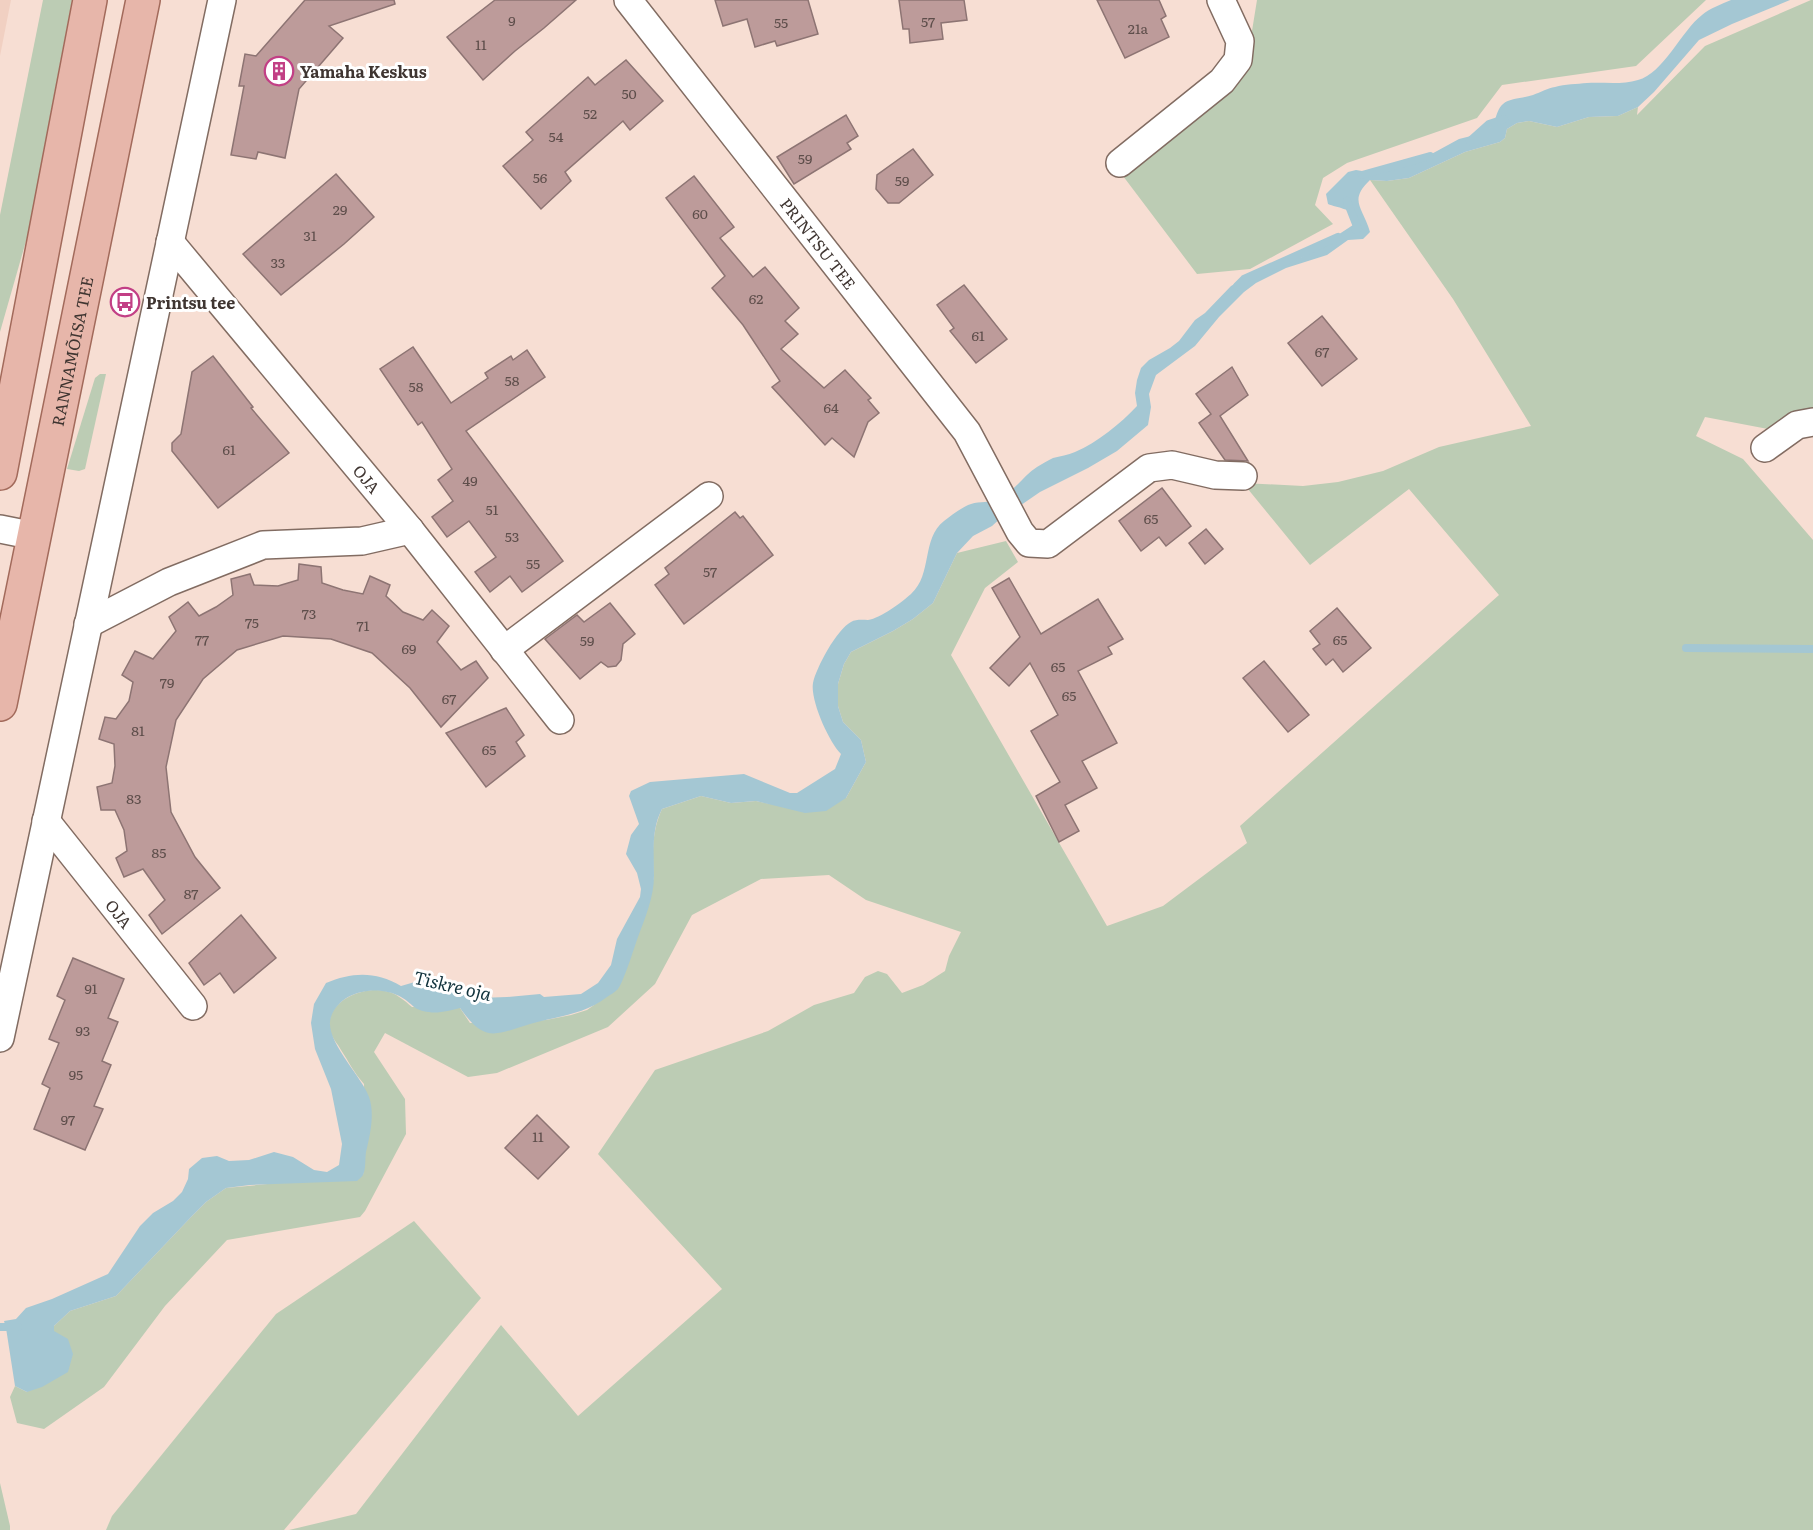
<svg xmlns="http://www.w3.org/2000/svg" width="1813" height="1530" viewBox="0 0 1813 1530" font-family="Literata,serif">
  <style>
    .built { fill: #f1d0c2 }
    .green { fill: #bcccb4 }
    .water { fill: #a4c7d3 }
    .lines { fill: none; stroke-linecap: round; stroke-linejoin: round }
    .stream { stroke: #a4c7d3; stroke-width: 8 }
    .building { fill: #bd9b9a; stroke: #8d7473; stroke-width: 1.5 }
    .minor-casing { stroke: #826c62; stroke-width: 30 }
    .major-casing { stroke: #a26a5b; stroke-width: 36 }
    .minor { stroke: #fff; stroke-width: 27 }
    .major { stroke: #e7b6aa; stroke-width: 33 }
    .labels { text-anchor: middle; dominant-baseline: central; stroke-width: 6; stroke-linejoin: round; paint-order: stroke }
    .number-label { font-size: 14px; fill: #5e4e4b }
    .poi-label { font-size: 16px; font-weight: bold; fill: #3f3531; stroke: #fff; text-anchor: start }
    .street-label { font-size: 16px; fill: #3f3531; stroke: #fff }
    .water-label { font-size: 18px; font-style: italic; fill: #10323c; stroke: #fff }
  </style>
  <rect width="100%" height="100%" fill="#f7ded3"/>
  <!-- built -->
  <path class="built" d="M0,0h11l-11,56z"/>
  <!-- green -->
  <g class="green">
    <path d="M43,0h29l-44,234 -28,98v-117z"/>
    <path d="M1257,0h449l-70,66 -134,19 -25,33 -130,45 -24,15 -8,27 18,19 -83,45 -53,5 -74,-98 123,-108z"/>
    <path d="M1811,0h2v410l-24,5 -21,14 -63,-12 -9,19 47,23 70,81v990h-1524l67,-16 145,-189 77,91 144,-127 -124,-135 57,-84 113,-39 46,-26 40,-12 11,-16 13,-6 9,3 15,19 21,-8 22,-14 4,-15 12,-24 -95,-32 -37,-25 -68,4 -69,36 -37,69 -47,43 -111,46 -29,4 -83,-44 -11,19 31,47 1,35 -41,77 -5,6 -133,23 -62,66 -61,81 -60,42 -27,-6 -7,-26 5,-11 12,6 27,-61v-5l16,-15 46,-15 77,-81 13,-13 20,-14 137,-13 2,-16 -1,-75c-10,-11 -15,-22 -23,-34 -3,-6 -10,-13 -11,-20 -6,-28 32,-44 55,-39 11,2 19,9 27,16l48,1 10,15 76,-3 25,-5 16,-5 31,-22 36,-111c-2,-23 -2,-47 8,-68l39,-13 30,7 25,-2 14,3 76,-6 20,-36 -5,-22 -18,-18 -5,-16v-22l6,-20 7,-12 42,-21 20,-12 20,-16 24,-50 49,-12 12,21 -33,26 -34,67 156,271 56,-20 84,-63 -7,-17 259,-231 -90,-106 -99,76 -67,-82 60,3 35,-4 45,-11 56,-24 92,-21 -78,-127 -83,-119 17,1 22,-3 56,-26 35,-10 5,-4 2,-9 10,-6 12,-2 28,6 32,-10 29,-1 20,-9 -1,8 68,-69z"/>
    <path d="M100,374h6l-21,95 -6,2 -12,-2 28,-91z"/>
    <path d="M414,1221l67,77 -197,232h-178l6,-14 164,-202z"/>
    <path d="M0,1483l10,43v4h-10z"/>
  </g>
  <!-- water -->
  <path class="water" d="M1731,0h59l-58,24 -33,16 -45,52 -16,15 -20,9 -29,1 -32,10 -28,-6 -12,2 -10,6 -2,9 -5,4 -35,10 -56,26 -22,3 -17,-1c-22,21 -7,27 0,52l-7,7 -15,1 -21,15 -41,13 -30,15 -12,9 -25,25 -24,29 -39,29 -7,19 2,13 -3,18 -31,26 -29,17 -48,24 -26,18 -10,5 -12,11 -19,10 -16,17 -24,50 -20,16 -20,12 -42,21 -7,12 -6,20v22l5,16 18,18 5,22 -20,36 -20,13 -21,2 -49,-12 -25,2 -30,-7 -39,13c-11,21 -8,44 -8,67 0,21 -9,42 -16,61 -4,11 -14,44 -20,52 -3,3 -8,6 -11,8 -23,18 -50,19 -77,27 -36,11 -45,19 -70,-16 -9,2 -22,6 -31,4 -15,-1 -17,-9 -28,-15 -22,-13 -61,-7 -70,20 -8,22 31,59 38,80 6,17 1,38 -3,55 -1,6 0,17 -3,23 -1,2 -4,4 -6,6l-107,4 -24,3 -20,14 -13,13 -77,81 -46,15 -16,15v5l14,8 5,15 -5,18 -26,15 -15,5 -12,-6 -9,-58 -2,-7 12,-2 10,-11 26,-9 56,-25 32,-48 13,-13 20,-12 9,-9 6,-13 1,-10 13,-11 15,-2 12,5 20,-1 25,-8 19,5 21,13 13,2 12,-7 3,-21 -11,-55 -16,-40 -4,-26 3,-19 12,-21c26,-11 50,-12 75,3l31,-9 19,6 28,15 28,-1 33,-3 4,3 37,-3 17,-11 13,-18 6,-26 23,-42 1,-8 -4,-16 -11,-19 5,-19 8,-11 -10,-28 2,-5 19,-9 94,-8 46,19h7l38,-24 6,-15c-12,-12 -31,-54 -28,-71 3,-15 24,-54 38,-61 5,-3 12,-2 17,-2 13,-2 34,-18 43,-26 22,-20 10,-55 33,-73 8,-6 18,-14 27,-17 9,-3 19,-1 27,-5 15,-6 25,-23 39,-32 5,-3 10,-6 16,-9 7,-2 15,-3 22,-6 23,-10 45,-28 62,-46l-2,-13 2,-13 4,-12 8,-8 21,-12 9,-7 16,-21 10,-7 26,-27 16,-9 55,-20 22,-13 29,-19 2,-6c-3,-11 -18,-11 -27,-15l-2,-10 22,-22 8,-2 18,3 20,-6 32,-10 33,-18 24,-6 11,-8c6,-30 16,-23 39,-30 8,-3 15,-7 22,-8 10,-3 22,-3 32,-4 17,-1 35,2 51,-3 25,-6 44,-50 64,-65 8,-7 20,-11 29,-15z"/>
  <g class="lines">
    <!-- stream -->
    <g class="stream">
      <path d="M1470,141l19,-17 15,-5"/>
      <path d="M1362,175l68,-19"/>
      <path d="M1347,201l11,28 -3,1"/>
      <path d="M1237,286l7,-7 94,-42"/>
      <path d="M1686,648l127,1"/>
      <path d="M0,1327h18"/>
    </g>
  </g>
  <!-- building -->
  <g class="building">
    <path d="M305,0h89l1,4 -66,22 14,12 -44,51 -14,69 -27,-6 -2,7 -25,-4 13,-69h-5l6,-32 11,2z"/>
    <path d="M495,0h81l-32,28 -29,23 -32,29 -36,-43z"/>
    <path d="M715,0h93l10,34 -41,12 -2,-5 -20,6 -8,-28 -24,7z"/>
    <path d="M899,0h65l3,20 -26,3 2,16 -33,4 -1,-14h-6z"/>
    <path d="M1097,0h62l7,16 -5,3 8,18 -44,21z"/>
    <path d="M626,60l37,41 -33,29 -7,-9 -58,51 6,9 -30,28 -38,-43 30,-26 -7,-8 62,-55 7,8z"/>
    <path d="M846,115l12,21 -11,7 4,6 -57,35 -17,-27z"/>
    <path d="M913,149l20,26 -34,28h-11l-12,-14 1,-14z"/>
    <path d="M336,174l38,43 -30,27 -63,51 -38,-41z"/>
    <path d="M694,176l40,51 -14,11 33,39 12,-10 34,41 -14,13 13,13 -17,15 43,39 21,-18 26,28 -3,2 11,13 -11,9 -14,35 -22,-19 -7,7 -53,-58 8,-6 -37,-56 -31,-37 13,-12 -59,-78z"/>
    <path d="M964,285l43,54 -31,24 -26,-32 4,-3 -17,-23z"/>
    <path d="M1322,316l35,43 -35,27 -34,-43z"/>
    <path d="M413,347l38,56 37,-25 -3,-5 26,-17 2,4 14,-10 18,27 -79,54 97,130 -41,31 -12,-16 -20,16 -15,-20 21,-15 -27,-36 -22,16 -15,-20 21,-16 -15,-21 14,-11 -30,-47 -4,3 -38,-56z"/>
    <path d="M213,356l40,51 -2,1 38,45 -71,55 -46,-57v-8l9,-9 11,-62z"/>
    <path d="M1232,367l16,28 -28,21 28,45 -23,-1 -26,-37 12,-9 -15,-20z"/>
    <path d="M1162,488l29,38 -25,20 -7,-9 -18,14 -22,-30z"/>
    <path d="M735,512l5,6 3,-2 30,39 -89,69 -29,-39 14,-11 -4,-6z"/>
    <path d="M1206,529l17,20 -18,15 -16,-21z"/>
    <path d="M299,564l22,3 1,16 21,7 20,4 7,-18 20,9 -4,11 17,16 20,8 9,-10 17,16 -12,16 24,28 15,-9 12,17 -47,49 -31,-39 -38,-35 -41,-14 -48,-3 -46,14 -34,29 -27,41 -10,47 5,45 24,45 25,31 -58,46 -13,-19 16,-15 -22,-31 -19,8 -8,-19 11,-7 -3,-21 -9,-20h-14l-4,-23 15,-4 3,-17 -1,-22 -15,-5 6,-22 11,2 13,-18 4,-19 -11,-7 13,-24 18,8 23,-28 -7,-14 19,-15 11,14 17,-9 17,-12 -2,-16 19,-5 4,11 24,1 20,-6z"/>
    <path d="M1009,578l32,56 57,-35 25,40 -15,8 4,7 -34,17 39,72 -35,18 15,27 -32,17 14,26 -20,11 -23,-46 24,-14 -29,-51 27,-16 -28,-52 -21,23 -19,-18 30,-31 -28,-49z"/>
    <path d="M610,603l25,31 -12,10 -2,16 -5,6 -8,1 -7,-5 -21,17 -35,-40 32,-24 7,7z"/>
    <path d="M1337,608l34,40 -28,24 -10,-13 -7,6 -13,-16 7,-5 -10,-13z"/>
    <path d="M1264,661l45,54 -21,17 -45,-54z"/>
    <path d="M506,708l18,27 -8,7 9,14 -39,31 -40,-54z"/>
    <path d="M241,915l35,43 -42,35 -14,-20 -16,12 -15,-22z"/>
    <path d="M73,958l51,21 -16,39 10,4 -16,39 9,4 -17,41 9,3 -18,41 -51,-21 16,-41 -8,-4 17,-41 -10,-4 16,-39 -8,-4z"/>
    <path d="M537,1115l32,32 -31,32 -33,-31z"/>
  </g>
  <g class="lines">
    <!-- minor casing -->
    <g class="minor-casing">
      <g id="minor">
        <path id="s1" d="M628,0l339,432 53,100 9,11 19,1 101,-76 23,-3 43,10 28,1"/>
        <path d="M1120,163l102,-82 16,-21 2,-19 -19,-41"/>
        <path id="s2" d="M170,242l240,288 150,190"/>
        <path d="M1765,448l32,-23 16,-3"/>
        <path d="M0,529l35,7"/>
        <path d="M88,624l81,-42 94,-37 99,-4 48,-11"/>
        <path d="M504,650l205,-154"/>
        <path id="s3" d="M46,821l147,185"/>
        <path d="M0,1038l222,-1038"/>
      </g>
    </g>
    <!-- major casing -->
    <g class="major-casing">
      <g id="major">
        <path d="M0,473l90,-473"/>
        <path id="s4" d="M0,704l143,-704"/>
      </g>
    </g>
    <!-- minor -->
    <use href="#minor" class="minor"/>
    <!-- major -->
    <use href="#major" class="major"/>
  </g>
  <!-- icons -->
  <defs>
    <g id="building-ring" transform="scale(1.5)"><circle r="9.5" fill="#fff" stroke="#c23f85" stroke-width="1.5"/><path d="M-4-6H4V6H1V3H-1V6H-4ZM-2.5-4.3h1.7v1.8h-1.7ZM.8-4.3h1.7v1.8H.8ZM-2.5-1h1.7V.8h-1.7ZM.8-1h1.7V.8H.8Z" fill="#c23f85"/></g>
    <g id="bus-ring" transform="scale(1.5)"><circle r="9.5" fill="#fff" stroke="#c23f85" stroke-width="1.5"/><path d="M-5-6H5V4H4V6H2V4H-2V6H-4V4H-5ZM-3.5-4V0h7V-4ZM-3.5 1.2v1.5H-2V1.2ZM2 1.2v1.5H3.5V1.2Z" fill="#c23f85"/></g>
  </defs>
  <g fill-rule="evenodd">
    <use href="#building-ring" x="279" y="71"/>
    <use href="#bus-ring" x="125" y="302"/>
  </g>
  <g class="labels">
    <!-- number labels -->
    <g class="number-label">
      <text x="512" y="20">9</text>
      <text x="928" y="21">57</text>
      <text x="781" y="22">55</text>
      <text x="1138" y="28">21a</text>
      <text x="481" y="44">11</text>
      <text x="629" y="93">50</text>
      <text x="590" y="113">52</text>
      <text x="556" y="136">54</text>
      <text x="805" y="158">59</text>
      <text x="540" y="177">56</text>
      <text x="902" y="180">59</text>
      <text x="340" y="209">29</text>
      <text x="700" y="213">60</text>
      <text x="310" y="235">31</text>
      <text x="278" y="262">33</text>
      <text x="756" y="298">62</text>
      <text x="978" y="335">61</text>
      <text x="1322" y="351">67</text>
      <text x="512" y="380">58</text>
      <text x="416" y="386">58</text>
      <text x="831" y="407">64</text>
      <text x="229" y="449">61</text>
      <text x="470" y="480">49</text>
      <text x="492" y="509">51</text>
      <text x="1151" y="518">65</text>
      <text x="512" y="536">53</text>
      <text x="533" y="563">55</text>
      <text x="710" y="571">57</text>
      <text x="309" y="613">73</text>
      <text x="252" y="622">75</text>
      <text x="363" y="625">71</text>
      <text x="202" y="639">77</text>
      <text x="1340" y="639">65</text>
      <text x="587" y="640">59</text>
      <text x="409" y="648">69</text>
      <text x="1058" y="666">65</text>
      <text x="167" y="682">79</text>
      <text x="1069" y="695">65</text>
      <text x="449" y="698">67</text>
      <text x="138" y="730">81</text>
      <text x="489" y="749">65</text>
      <text x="134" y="798">83</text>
      <text x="159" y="852">85</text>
      <text x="191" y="893">87</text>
      <text x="91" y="988">91</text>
      <text x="83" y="1030">93</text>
      <text x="76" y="1074">95</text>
      <text x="68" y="1119">97</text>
      <text x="538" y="1136">11</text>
    </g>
    <!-- poi labels -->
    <g class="poi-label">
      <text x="300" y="71">Yamaha Keskus</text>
      <text x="146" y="302">Printsu tee</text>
    </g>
    <!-- street labels -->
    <g class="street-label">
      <text stroke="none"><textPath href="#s1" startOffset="309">PRINTSU TEE</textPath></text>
      <text stroke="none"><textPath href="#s4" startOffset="360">RANNAMÕISA TEE</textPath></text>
      <text stroke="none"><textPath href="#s2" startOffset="308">OJA</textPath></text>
      <text stroke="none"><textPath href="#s3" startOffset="118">OJA</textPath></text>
    </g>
    <!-- water labels -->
    <g class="water-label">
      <text transform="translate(453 985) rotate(13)">Tiskre oja</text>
    </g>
  </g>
</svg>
